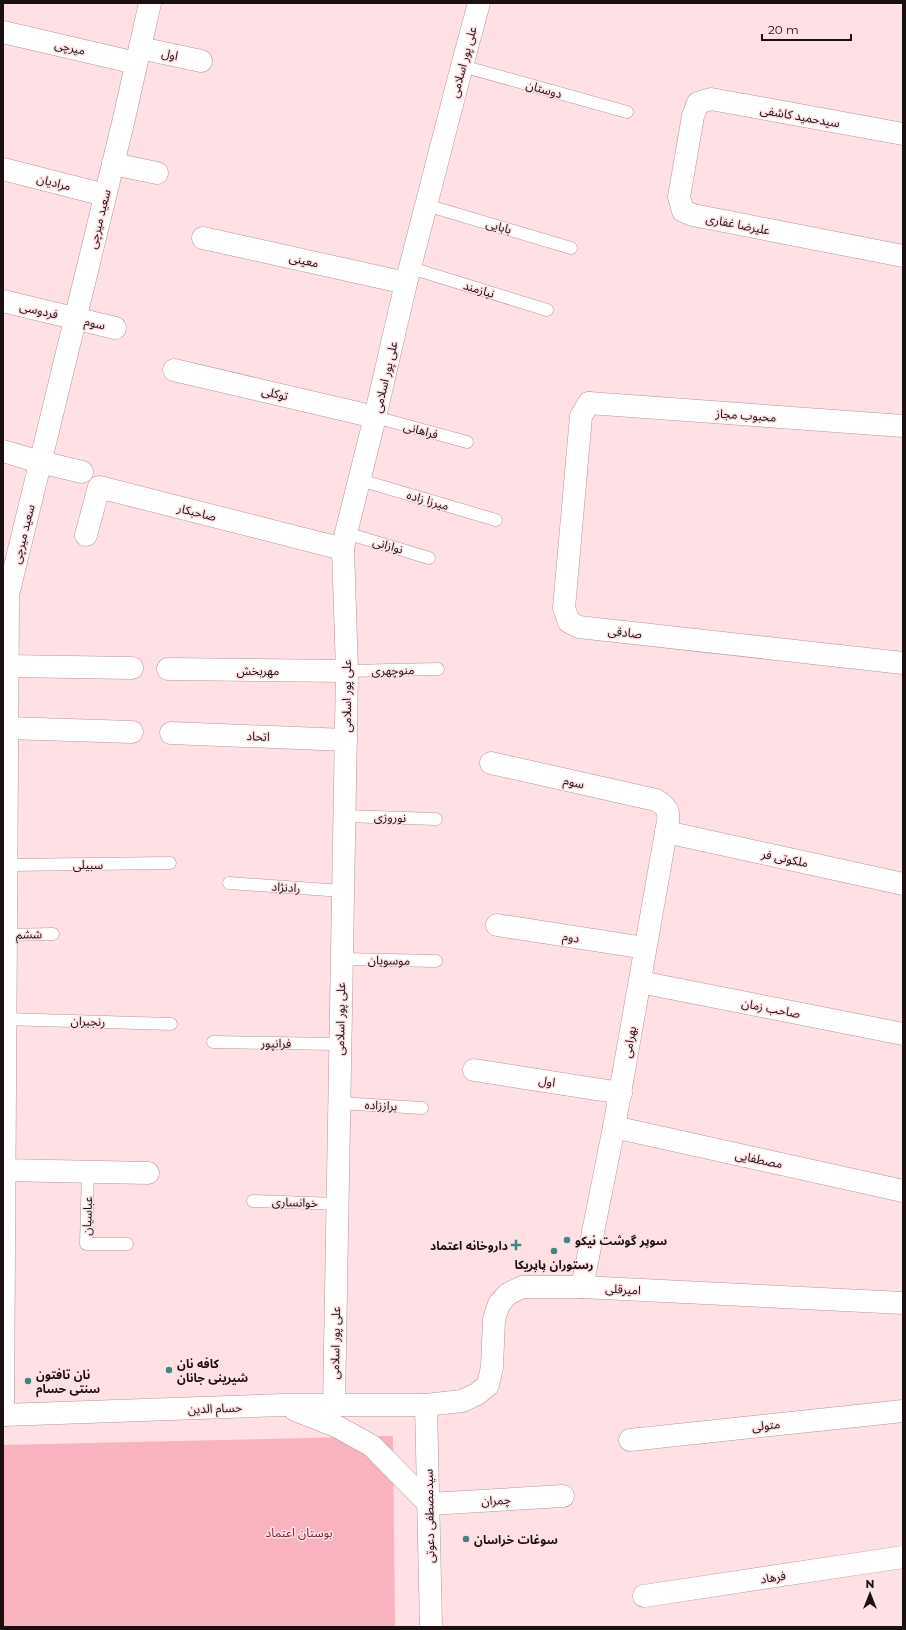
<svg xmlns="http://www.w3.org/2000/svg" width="906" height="1630" viewBox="0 0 906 1630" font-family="Montserrat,'Noto Sans Arabic',sans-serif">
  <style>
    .green { fill: #f9b3bf }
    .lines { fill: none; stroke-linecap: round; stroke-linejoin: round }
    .service-casing { stroke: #b2969a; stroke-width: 13 }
    .minor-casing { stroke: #b2969a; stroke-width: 23 }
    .secondary-casing { stroke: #b2969a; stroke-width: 23 }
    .service { stroke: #fff; stroke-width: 12 }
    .minor { stroke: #fff; stroke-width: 22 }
    .secondary { stroke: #fff; stroke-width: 22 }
    .poi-dot { fill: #3e8682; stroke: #ffe1e5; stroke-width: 1.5 }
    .labels { text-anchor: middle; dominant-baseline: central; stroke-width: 3; stroke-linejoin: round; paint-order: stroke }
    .street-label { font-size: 12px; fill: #1a1011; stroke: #ffe1e5 }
    .poi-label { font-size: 12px; font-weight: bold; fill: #1a1011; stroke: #ffe1e5; text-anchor: start }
    .park-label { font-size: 12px; fill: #79243c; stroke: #ffe1e5 }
  </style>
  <rect width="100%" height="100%" fill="#ffe1e5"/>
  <!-- green -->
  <path class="green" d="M393,1436l2,191h-392v-182z"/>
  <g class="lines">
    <!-- service casing -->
    <g class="service-casing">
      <g id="service">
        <path d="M462,66l165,46"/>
        <path d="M426,205l145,43"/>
        <path d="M411,268l136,42"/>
        <path d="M375,417l92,25"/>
        <path d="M360,480l136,40"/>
        <path d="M346,533l83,25"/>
        <path d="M347,671l91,-2"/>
        <path d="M344,816l92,3"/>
        <path d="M6,865l164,-2"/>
        <path d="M229,883l114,8"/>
        <path d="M6,935l47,-1"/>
        <path d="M342,959l94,2"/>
        <path d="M5,1019l166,5"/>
        <path d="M213,1042l127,2"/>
        <path d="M339,1103l83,5"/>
        <path d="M88,1172l-2,72h41"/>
        <path d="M253,1201l84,3"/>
      </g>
    </g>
    <!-- minor casing -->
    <g class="minor-casing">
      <g id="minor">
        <path d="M3,32l133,31"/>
        <path d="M140,48l61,13"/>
        <path d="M903,134l-192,-35 -13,4 -5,13 -14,81 4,14 10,4 210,41"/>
        <path d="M113,164l44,9"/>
        <path d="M3,169l102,26"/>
        <path d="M203,238l203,45"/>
        <path d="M3,301l112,27"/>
        <path d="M174,370l201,47"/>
        <path d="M589,403l-8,13 -17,192 5,14 10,5 324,36"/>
        <path d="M3,451l37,11 42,10"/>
        <path d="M86,535l13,-48 244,62"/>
        <path d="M8,666l124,2"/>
        <path d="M168,669l179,2"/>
        <path d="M7,728l125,4"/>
        <path d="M171,733l175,7"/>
        <path d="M491,763l165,37c16,9 13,17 10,32l-52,295 -32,160"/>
        <path d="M666,832l237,52"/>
        <path d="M497,925l148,23"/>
        <path d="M640,982l263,52"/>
        <path d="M474,1070l147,23"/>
        <path d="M614,1127l289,64"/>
        <path d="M4,1170l144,3"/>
        <path d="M334,1405l13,-734 -4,-122 3,-16 29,-116 31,-134 56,-217 17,-63"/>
        <path d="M3,1415l5,-820 115,-472 27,-120"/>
        <path d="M630,1440l273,-29"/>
        <path d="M429,1504l134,-8"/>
        <path d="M644,1596l259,-39"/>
      </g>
    </g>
    <!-- secondary casing -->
    <g class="secondary-casing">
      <g id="secondary">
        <path d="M589,403l314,23"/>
        <path d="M426,1405l5,222"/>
        <path d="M295,1410l41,16 36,20 57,58"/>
        <path d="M3,1415l280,-10h143l36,-4 15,-7 11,-9 4,-18 2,-48 5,-15 9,-10 14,-7h60l321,16"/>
      </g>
    </g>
    <!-- service -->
    <use href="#service" class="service"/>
    <!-- minor -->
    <use href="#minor" class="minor"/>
    <!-- secondary -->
    <use href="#secondary" class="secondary"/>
  </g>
  <!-- markers -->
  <g class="poi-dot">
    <circle cx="567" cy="1240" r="4"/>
    <path d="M514 1239h4v4h4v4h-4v4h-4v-4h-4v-4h4z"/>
    <circle cx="554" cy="1251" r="4"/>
    <circle cx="169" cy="1370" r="4"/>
    <circle cx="28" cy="1381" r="4"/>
    <circle cx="466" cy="1539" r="4"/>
  </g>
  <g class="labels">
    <!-- street labels -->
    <g class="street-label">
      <text transform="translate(70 47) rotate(13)">میرچی</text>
      <text transform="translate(170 54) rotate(12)">اول</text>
      <text transform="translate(463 62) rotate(-75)">علی پور اسلامی</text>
      <text transform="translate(544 89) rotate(16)">دوستان</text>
      <text transform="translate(800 116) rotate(10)">سیدحمید کاشفی</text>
      <text transform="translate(54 182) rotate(14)">مرادیان</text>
      <text transform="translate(99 219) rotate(-76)">سعید میرچی</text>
      <text transform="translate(738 224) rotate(11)">علیرضا غفاری</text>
      <text transform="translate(499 226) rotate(16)">بابایی</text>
      <text transform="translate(304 260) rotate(12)">معینی</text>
      <text transform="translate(479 289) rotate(17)">نیازمند</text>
      <text transform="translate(39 310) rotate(13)">فردوسی</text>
      <text transform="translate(95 323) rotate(13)">سوم</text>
      <text transform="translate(385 377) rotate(-77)">علی پور اسلامی</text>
      <text transform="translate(275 393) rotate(13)">توکلی</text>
      <text transform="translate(746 415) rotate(4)">محبوب مجاز</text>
      <text transform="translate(421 430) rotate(15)">فراهانی</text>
      <text transform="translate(428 500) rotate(16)">میرزا زاده</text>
      <text transform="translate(197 512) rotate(14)">صاحبکار</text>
      <text transform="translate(23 534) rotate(-76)">سعید میرچی</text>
      <text transform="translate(388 545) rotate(16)">نوازانی</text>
      <text transform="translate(625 632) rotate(6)">صادقی</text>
      <text x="258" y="670">مهربخش</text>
      <text transform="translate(393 670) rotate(-1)">منوچهری</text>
      <text transform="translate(346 696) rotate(-90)">علی پور اسلامی</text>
      <text transform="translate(258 736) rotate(2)">اتحاد</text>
      <text transform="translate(574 782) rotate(13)">سوم</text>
      <text transform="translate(390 817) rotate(2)">نوروزی</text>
      <text transform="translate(785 858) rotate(12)">ملکوتی فر</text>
      <text x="88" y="864">سبیلی</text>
      <text transform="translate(286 887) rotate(4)">رادنژاد</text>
      <text transform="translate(29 934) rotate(-1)">ششم</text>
      <text transform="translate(571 937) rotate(9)">دوم</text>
      <text transform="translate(389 960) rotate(1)">موسویان</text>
      <text transform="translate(771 1008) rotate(11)">صاحب زمان</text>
      <text transform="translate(340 1019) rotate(-89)">علی پور اسلامی</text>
      <text transform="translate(88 1021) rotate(2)">رنجبران</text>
      <text transform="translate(629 1042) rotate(-80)">بهرامی</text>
      <text transform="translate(276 1043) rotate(1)">فرانپور</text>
      <text transform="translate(547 1081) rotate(9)">اول</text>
      <text transform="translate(381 1105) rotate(3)">براززاده</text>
      <text transform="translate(759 1159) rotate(12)">مصطفایی</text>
      <text transform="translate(295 1202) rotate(2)">خوانساری</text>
      <text transform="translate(87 1216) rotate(-88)">عباسیان</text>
      <text transform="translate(623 1289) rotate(3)">امیرقلی</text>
      <text transform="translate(335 1343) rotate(-89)">علی پور اسلامی</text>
      <text transform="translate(215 1408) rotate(-2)">حسام الدین</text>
      <text transform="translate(766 1425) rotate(-6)">متولی</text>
      <text transform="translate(496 1500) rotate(-3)">چمران</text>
      <text transform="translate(429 1516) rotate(-91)">سیدمصطفی دعوتی</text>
      <text transform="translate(773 1577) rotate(-9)">فرهاد</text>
    </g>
    <!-- poi labels -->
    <g class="poi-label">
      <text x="575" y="1240">سوپر گوشت نیکو</text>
      <text x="508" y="1245" text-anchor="end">داروخانه اعتماد</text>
      <text x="554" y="1264" text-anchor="middle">رستوران پاپریکا</text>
      <text x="177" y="1363">کافه نان<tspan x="177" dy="14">شیرینی جانان</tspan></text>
      <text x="36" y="1374">نان تافتون<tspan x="36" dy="14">سنتی حسام</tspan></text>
      <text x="474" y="1539">سوغات خراسان</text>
    </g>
    <!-- park labels -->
    <g class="park-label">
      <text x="299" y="1532">بوستان اعتماد</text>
    </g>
  </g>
  <!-- border -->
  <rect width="906" height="1630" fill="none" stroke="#1a1011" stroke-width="8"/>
  <!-- north arrow -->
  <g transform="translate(870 1594)" stroke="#ffe1e5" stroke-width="3" paint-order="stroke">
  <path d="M0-3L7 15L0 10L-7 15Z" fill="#1a1011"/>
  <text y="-6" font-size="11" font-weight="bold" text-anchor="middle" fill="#1a1011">N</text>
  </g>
  <!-- scale -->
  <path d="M762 34v6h89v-6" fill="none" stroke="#1a1011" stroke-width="2"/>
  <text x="768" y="34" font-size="12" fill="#1a1011" stroke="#ffe1e5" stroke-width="3" paint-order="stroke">20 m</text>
</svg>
